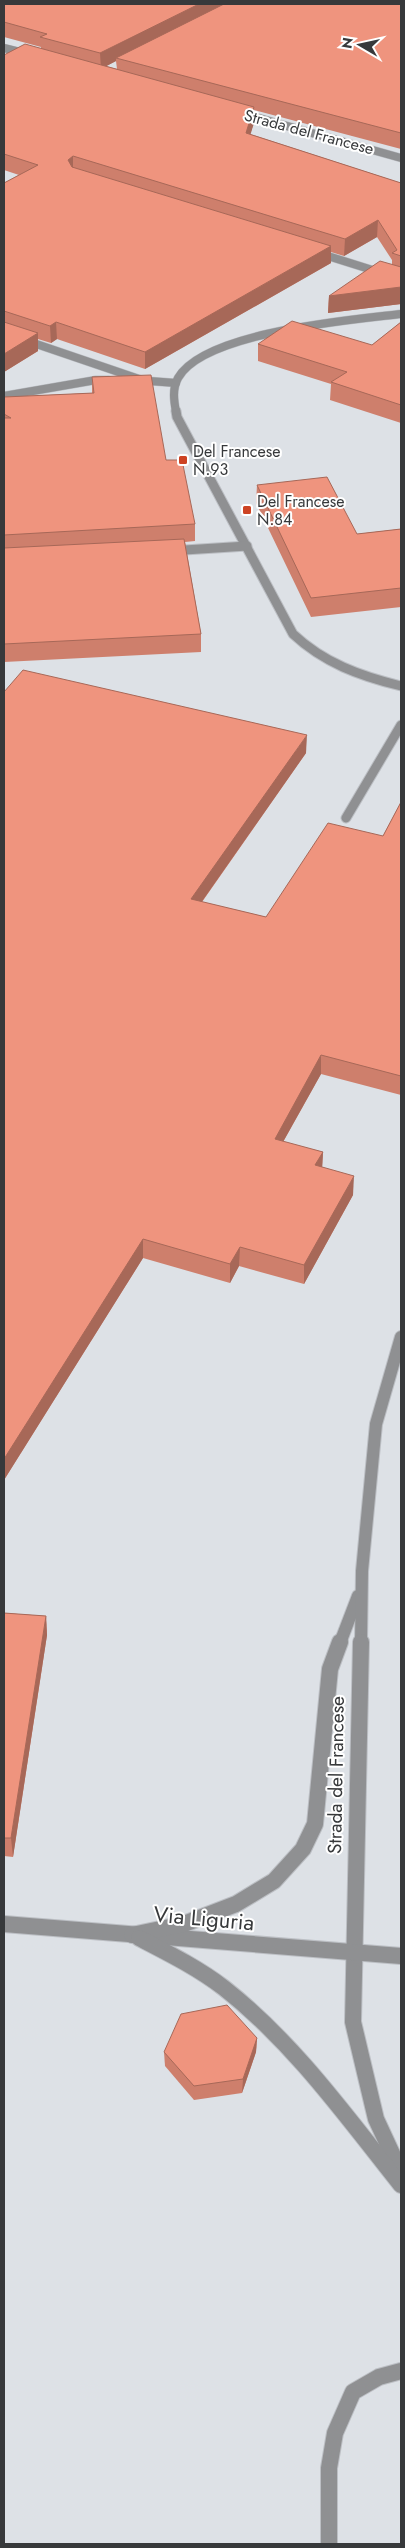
<svg xmlns="http://www.w3.org/2000/svg" width="405" height="2548" viewBox="0 0 405 2548" font-family="Jost,sans-serif">
  <style>
    .lines { fill: none; stroke-linecap: round; stroke-linejoin: round }
    .minor-far3-casing { stroke: #bcbfc4; stroke-width: 9 }
    .minor-far2-casing { stroke: #bcbfc4; stroke-width: 11 }
    .minor-far1-casing { stroke: #bcbfc4; stroke-width: 14 }
    .minor-casing { stroke: #bcbfc4; stroke-width: 18 }
    .minor-far3 { stroke: #8f9092; stroke-width: 8 }
    .minor-far2 { stroke: #8f9092; stroke-width: 9 }
    .minor-far1 { stroke: #8f9092; stroke-width: 12 }
    .minor { stroke: #8f9092; stroke-width: 16 }
    .wall { fill: #ce7f6c; fill-rule: evenodd }
    .shaded-wall { fill: #a76858 }
    .building { fill: #ef947e; stroke: #a76858 }
    .poi-dot { fill: #cd4323; stroke: #fff; stroke-width: 2 }
    .labels { text-anchor: middle; dominant-baseline: central; stroke-width: 4; stroke-linejoin: round; paint-order: stroke }
    .far-street-label { font-size: 16px; fill: #37393b; stroke: #fff }
    .far-poi-label { font-size: 16px; fill: #37393b; stroke: #fff; text-anchor: start }
    .street-label { font-size: 19px; fill: #37393b; stroke: #fff }
    .near-street-label { font-size: 22px; fill: #37393b; stroke: #fff }
  </style>
  <rect width="100%" height="100%" fill="#dde1e6"/>
  <g class="lines">
    <!-- minor-far3 casing -->
    <g class="minor-far3-casing">
      <g id="minor-far3">
        <path d="M4,48l24,6"/>
        <path d="M237,112l164,46"/>
        <path d="M315,252l86,27"/>
        <path d="M4,333l138,47"/>
        <path d="M136,380l40,3"/>
        <path d="M4,396l92,-16h12"/>
        <path d="M176,412c-2,-11 -4,-23 2,-34 26,-46 173,-58 223,-64"/>
      </g>
    </g>
    <!-- minor-far2 casing -->
    <g class="minor-far2-casing">
      <g id="minor-far2">
        <path d="M176,411l1,6 116,217c31,29 67,42 108,52"/>
        <path d="M169,551l78,-5"/>
        <path d="M346,818l55,-93"/>
      </g>
    </g>
    <!-- minor-far1 casing -->
    <g class="minor-far1-casing">
      <g id="minor-far1">
        <path d="M340,1643l18,-47"/>
        <path d="M361,1643l1,-72 14,-147 25,-87"/>
      </g>
    </g>
    <!-- minor casing -->
    <g class="minor-casing">
      <g id="minor">
        <path d="M361,1642l-8,380 23,97 25,54"/>
        <path d="M4,1924l397,32"/>
        <path d="M132,1935l52,-11 52,-20 38,-23 29,-32 12,-25 15,-155 10,-27"/>
        <path d="M139,1938c29,15 59,30 85,50 70,55 122,128 177,197"/>
        <path d="M329,2544v-76l6,-35 18,-41 26,-15 22,-6"/>
      </g>
    </g>
    <!-- minor-far3 -->
    <use href="#minor-far3" class="minor-far3"/>
    <!-- minor-far2 -->
    <use href="#minor-far2" class="minor-far2"/>
    <!-- minor-far1 -->
    <use href="#minor-far1" class="minor-far1"/>
    <!-- minor -->
    <use href="#minor" class="minor"/>
  </g>
  <!-- wall -->
  <g class="wall">
    <path d="M4,4h397v145l-147,-39v13l-4,11 151,49v121l-73,9 1,-17 63,-31v-5l-15,-23 -33,19 -13,-4v11l-186,106 -88,-30 -6,4 -13,-4v12l-34,21v-189l15,-8 -15,-5v-115l37,-6v-2l-37,-10zM116,61l1,8 -11,-3z"/>
    <path d="M401,322v101l-71,-23 1,-16 -73,-23v-17l114,1z"/>
    <path d="M92,377l74,83 29,64v17l-10,1 16,92v18l-197,10v-265l88,-4z"/>
    <path d="M257,485l100,49 44,-5v78l-90,10 -55,-114z"/>
    <path d="M4,692l302,61 -104,149 64,15 117,-81 18,-34v293l-80,-21 -38,68 40,10 -1,15 31,28 -49,89 -65,-18 -9,17 -87,-25 -139,222z"/>
    <path d="M4,1613l42,3 1,19 -34,222 -9,-1z"/>
    <path d="M257,2038l-1,14 -14,41 -48,7 -29,-34 -1,-14z"/>
  </g>
  <!-- shaded-wall -->
  <g class="shaded-wall">
    <path d="M199,4h30l-113,54v3l-15,8 -1,-16z"/>
    <path d="M254,107v16l-8,26v-16z"/>
    <path d="M73,156v16l-5,-12z"/>
    <path d="M378,220l-1,17 -33,19 1,-17z"/>
    <path d="M331,246v17l-186,106v-17z"/>
    <path d="M401,287v17l-73,9 1,-17z"/>
    <path d="M56,322l1,17 -6,4 -1,-17z"/>
    <path d="M38,333v18l-34,21v-18z"/>
    <path d="M307,735l-1,18 -115,164v-18z"/>
    <path d="M321,1055v19l-47,84 1,-19z"/>
    <path d="M323,1152l-1,19 -7,-6z"/>
    <path d="M354,1176l-1,19 -49,89v-19z"/>
    <path d="M143,1239v19l-139,222v-21z"/>
    <path d="M240,1247l-1,19 -9,17v-19z"/>
    <path d="M46,1616l1,19 -34,222 -2,-19z"/>
    <path d="M257,2038l-1,14 -14,41 1,-14z"/>
  </g>
  <!-- building -->
  <g class="building">
    <path d="M4,4h195l-99,49 -60,-16 7,-3 -43,-12z"/>
    <path d="M224,4h177v129l-285,-75z"/>
    <path d="M25,44l229,63 -8,26 155,50v73l-9,-3 5,-3 -19,-30 -33,19 -272,-83 -5,4 4,7 259,79 -186,106 -89,-30 -6,4 -46,-15v-128l34,-18 -34,-11v-99z"/>
    <path d="M380,261l21,6v20l-72,9z"/>
    <path d="M292,321l80,24 29,-23v83l-70,-23 16,-10 -89,-28z"/>
    <path d="M4,322l34,11 -34,21z"/>
    <path d="M151,375l15,85h16l13,64 -191,11v-117h7l-7,-4v-17l90,-4 -2,-16z"/>
    <path d="M327,477l30,57 44,-5v59l-90,10 -54,-113z"/>
    <path d="M184,539l17,95 -197,10v-96z"/>
    <path d="M23,670l284,65 -116,164 75,18 62,-94 55,13 18,-34v274l-80,-21 -46,84 48,13 -8,13 39,11 -50,89 -64,-18 -10,17 -87,-25 -139,220v-767z"/>
    <path d="M4,1613l42,3 -35,222h-7z"/>
    <path d="M227,2005l30,33 -14,41 -49,7 -30,-34 17,-38z"/>
  </g>
  <!-- markers -->
  <g class="poi-dot">
    <rect x="178" y="455" width="10" height="10" rx="2.5"/>
    <rect x="242" y="505" width="10" height="10" rx="2.5"/>
  </g>
  <g class="labels">
    <!-- far-street labels -->
    <g class="far-street-label">
      <text transform="translate(309 132) rotate(15)">Strada del Francese</text>
    </g>
    <!-- far-poi labels -->
    <g class="far-poi-label">
      <text x="193" y="451">Del Francese<tspan x="193" dy="18">N.93</tspan></text>
      <text x="257" y="501">Del Francese<tspan x="257" dy="18">N.84</tspan></text>
    </g>
    <!-- street labels -->
    <g class="street-label">
      <text transform="translate(336 1775) rotate(-89)">Strada del Francese</text>
    </g>
    <!-- near-street labels -->
    <g class="near-street-label">
      <text transform="translate(204 1918) rotate(5)">Via Liguria</text>
    </g>
  </g>
  <!-- border -->
  <rect width="405" height="2548" fill="none" stroke="#37393b" stroke-width="10"/>
  <!-- north arrow -->
  <g transform="translate(360 45) rotate(279)" stroke="#ffffff" stroke-width="4" paint-order="stroke">
  <path d="M0-4L9 19L0 12L-9 19Z" fill="#37393b"/>
  <text y="-8" font-size="14" font-weight="bold" text-anchor="middle" fill="#37393b">N</text>
  </g>
</svg>
